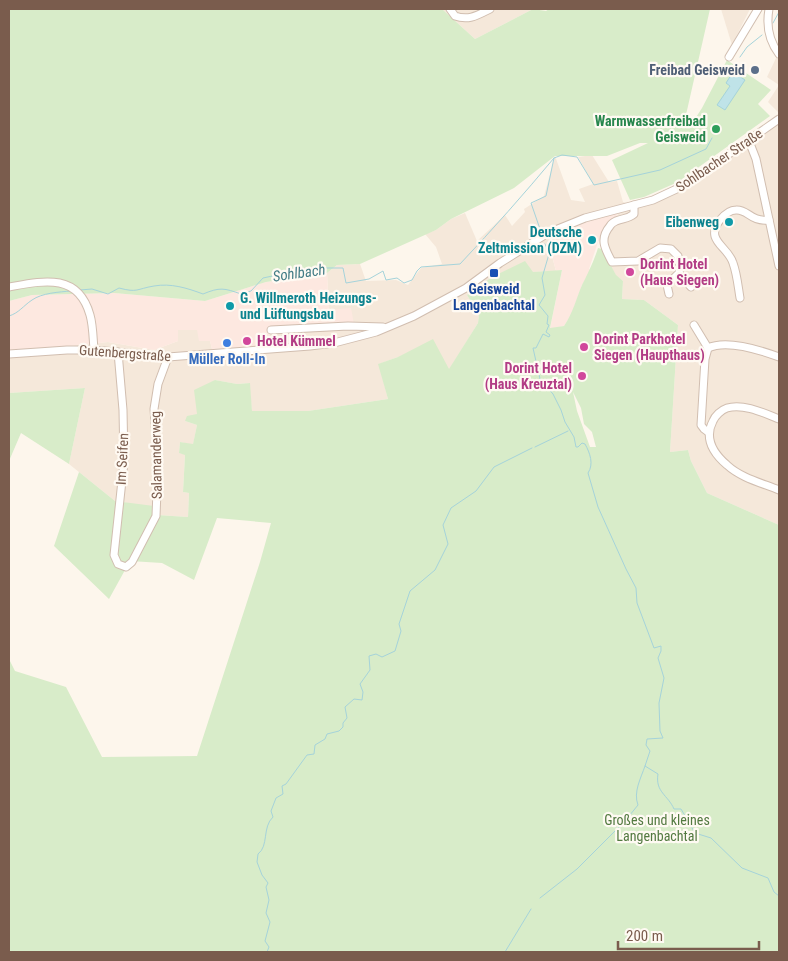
<svg xmlns="http://www.w3.org/2000/svg" width="788" height="961" viewBox="0 0 788 961" font-family="'Roboto Condensed',sans-serif">
  <style>
    .residential { fill: #f5e8da }
    .commercial { fill: #fde8e0 }
    .green { fill: #d8ecc9; fill-rule: evenodd }
    .water { fill: #bfe3e8; stroke: #a5d3da }
    .lines { fill: none; stroke-linecap: round; stroke-linejoin: round }
    .stream { stroke: #a5d3da; stroke-width: 1 }
    .minor-casing { stroke: #d1beb0; stroke-width: 9 }
    .minor { stroke: #fff; stroke-width: 7 }
    .service-dot { fill: #5c6f8a; stroke: #fffaf3; stroke-width: 2 }
    .leisure-dot { fill: #2e9e5b; stroke: #fffaf3; stroke-width: 2 }
    .culture-dot { fill: #0f9aa8; stroke: #fffaf3; stroke-width: 2 }
    .hotel-dot { fill: #d1479c; stroke: #fffaf3; stroke-width: 2 }
    .transit-dot { fill: #1a4fb4; stroke: #fffaf3; stroke-width: 2 }
    .shop-dot { fill: #3f7fe0; stroke: #fffaf3; stroke-width: 2 }
    .labels { text-anchor: middle; dominant-baseline: central; stroke-width: 4.5; stroke-linejoin: round; paint-order: stroke }
    .service-label { font-size: 14px; font-weight: bold; fill: #4e5e75; stroke: #fffaf3; text-anchor: end }
    .leisure-label { font-size: 14px; font-weight: bold; fill: #27864d; stroke: #fffaf3; text-anchor: end }
    .street-label { font-size: 14px; fill: #7a5c4d; stroke: #fffaf3 }
    .culture-label { font-size: 14px; font-weight: bold; fill: #0d838f; stroke: #fffaf3; text-anchor: end }
    .hotel-label { font-size: 14px; font-weight: bold; fill: #b23c85; stroke: #fffaf3; text-anchor: start }
    .transit-label { font-size: 14px; font-weight: bold; fill: #164399; stroke: #fffaf3 }
    .shop-label { font-size: 14px; font-weight: bold; fill: #366cbe; stroke: #fffaf3 }
    .park-label { font-size: 14px; fill: #537a41; stroke: #fffaf3 }
    .water-label { font-size: 15px; font-style: italic; fill: #437c86; stroke: #fffaf3 }
  </style>
  <rect width="100%" height="100%" fill="#fdf6ec"/>
  <!-- residential -->
  <g class="residential">
    <path d="M442,9h91l-58,30z"/>
    <path d="M721,9h29l-18,36z"/>
    <path d="M779,46v67l-11,-11 11,-17 -12,-8 10,-21z"/>
    <path d="M779,122v403l-72,-32 -16,-32 -3,-11 -18,2 8,-127 -34,-25 -22,-1 1,-18 -7,-5 -14,-27 6,-22 14,-18 -69,26 4,7 -7,7 6,22 -23,1 -66,23 12,19 -1,9 -29,47 -51,-13 -19,7 9,35 -80,12h-56l-3,-28 -12,1 -22,-4 -18,34 -12,7 12,4 -4,20 -13,-3 -1,11 6,1 -2,38 6,1 -1,24 -31,-2 -35,-14h-7l-46,-37 16,-76 -76,5v-41l99,-10 46,8 24,-9 -1,-11h21l12,11 2,8 57,-4v-14l53,-8 32,1 -25,-14 -2,-37 10,-8 23,-1 6,17 30,-1 12,5 13,-17 21,-4 -6,-17 -11,-13 11,-4 15,-11 14,-6 12,28 28,-26 7,11 13,-14 -1,-3 20,-13 11,-40 16,44 14,2 -6,-13 14,-5 -15,-27 14,-2 17,27 8,-1 6,21 18,5 31,-11z"/>
  </g>
  <!-- commercial -->
  <g class="commercial">
    <path d="M622,208l-24,34 -9,27 2,1 -9,15 -10,28 -8,13 -14,3 12,-59 -6,1 -6,-23 7,-6 -4,-7z"/>
    <path d="M327,273l2,37 22,-2 3,16 -32,-1 -53,8 1,14 -58,4 -2,-8h-11l-2,-11h-19v11l-24,9 -46,-8 -99,10v-51l23,-6 82,-2 91,8 61,-19z"/>
  </g>
  <!-- green -->
  <g class="green">
    <path d="M9,9h433l33,30 58,-30 13,2 3,-2h161l-27,119 8,-3 11,-17 25,-48 44,30 -13,14 12,12 -92,66 -34,15 -14,3 -18,-40 36,-17h-8l-33,13h-52l-41,32 -63,31 -15,11 -76,34 -23,1 -10,8 -61,9 -61,19 -91,-8 -82,2 -23,6z"/>
    <path d="M598,248l4,1 14,26 7,6 -1,18 22,1 34,25 -8,127 18,-2 3,11 16,32 72,32v427h-770v-293l6,12 51,16 36,70 95,-1 63,-194 11,-39 -54,-5 -23,62 -32,-17 -32,-2 -21,38 -55,-53 25,-74 36,29 39,5 3,9 31,2 1,-24 -6,-1 2,-37 -6,-2 1,-11 13,2 4,-19 -12,-4 2,-5 10,-2 -3,-24 21,-10 22,4 13,-1 2,28h56l80,-12 -10,-35 20,-7 35,-18 16,30 29,-46 1,-9 -12,-19 25,-18 33,-16 8,11 29,-2 -12,58 14,-2c9,-13 12,-27 18,-41 6,-12 12,-24 16,-37zM573,392l8,16 3,16 8,8 4,15h-6l-13,-36z"/>
    <path d="M85,388l-16,76 -48,-31 -12,28v-68z"/>
  </g>
  <!-- water -->
  <path class="water" d="M733,72l12,8 -20,30 -8,-5 13,-19 -4,-3z"/>
  <g class="lines">
    <!-- stream -->
    <g class="stream">
      <path d="M773,23l6,-11"/>
      <path d="M740,57l7,-10 15,-12"/>
      <path d="M540,229l-9,-26 15,-7 8,-38"/>
      <path d="M545,244l4,10 -7,24 3,17 -6,10 9,11 -1,8 2,1 -3,7 4,3 -1,2 -6,-3 -7,14h-3l7,31 13,15 8,16 4,12 9,15 2,10h2l4,-4 3,1c5,9 9,20 3,29l10,34 28,62 10,19 1,15 17,45 7,-2v5l-3,7 6,20 -5,25 1,28 3,7 -16,1 -1,6 4,6 -5,15 13,8c-3,18 10,21 16,35h7l14,24 16,5 31,30 26,10 6,14 5,4"/>
      <path d="M80,290l12,-1 16,5 11,-6c19,5 17,1 35,-2 17,-3 33,2 49,8 17,-7 21,-6 38,0l10,-3 12,-13 47,-10h33l3,15 23,-4 14,-8 3,9 11,-2 7,5 8,-3 5,-9 4,-4 39,-3c33,-35 64,-70 94,-106l8,-3 15,2 17,28 66,-15 46,-21 6,-11"/>
      <path d="M9,316c10,-3 14,-10 23,-16 10,-7 27,-8 39,-9"/>
      <path d="M535,447l33,-16"/>
      <path d="M540,898l37,-29 48,-48 13,-16c-5,-13 3,-27 7,-39"/>
      <path d="M267,952l2,-5 -4,-6 5,-19 -4,-9 3,-13 -3,-13 2,-4 -6,-8 -5,-13 1,-8c11,-8 4,-27 15,-37l-2,-6 5,-13 7,-4 -1,-8 4,-2 21,-29 7,-1 1,-9 10,-6 2,-5 12,-3 4,-4v-4l4,-5 -2,-11 9,-8 8,1 1,-8 -3,-8 10,-14 -1,-14 7,-2 6,3 13,-6 6,-20 -2,-7 11,-33 25,-21 13,-26 -5,-19 8,-17 25,-17 18,-24 38,-19"/>
      <path d="M505,952l26,-43"/>
    </g>
    <!-- minor casing -->
    <g class="minor-casing">
      <g id="minor">
        <path d="M450,9l5,7c14,5 23,-1 35,-7"/>
        <path d="M769,9c-3,17 0,32 10,45"/>
        <path d="M729,57l29,-48"/>
        <path d="M749,141l7,18 23,107"/>
        <path d="M634,205v9c-6,5 -11,4 -18,7 -2,1 -5,3 -6,5 -11,13 -5,23 2,36l26,-1 22,-13 11,1 7,7 2,11 -1,6 -12,12 2,9"/>
        <path d="M679,273l12,14"/>
        <path d="M9,287c33,-6 69,-15 81,28 3,10 3,23 4,35"/>
        <path d="M740,298c-2,-12 -3,-24 -7,-35 -5,-17 -29,-22 -13,-43 4,-5 10,-10 16,-10 12,-1 14,12 33,10"/>
        <path d="M694,325l14,23c19,-9 52,2 71,9"/>
        <path d="M271,330l77,-4 35,1"/>
        <path d="M118,352l5,58 1,52 -10,93 4,9 8,3 6,-5 24,-46 2,-50 -4,-57 4,-25 10,-27"/>
        <path d="M9,354l58,-4h27l74,7 142,-11 24,-3 42,-11 38,-16 52,-28 34,-25 48,-30 37,-15 68,-18 30,-14 96,-67"/>
        <path d="M779,419c-15,-6 -36,-16 -52,-11 -6,2 -12,8 -14,13 -9,17 0,32 14,44 14,13 35,18 52,25"/>
        <path d="M708,432l-4,-3 -3,-4 4,-66 3,-11"/>
      </g>
    </g>
    <!-- minor -->
    <use href="#minor" class="minor"/>
  </g>
  <!-- markers -->
  <circle class="service-dot" cx="755" cy="70" r="5"/>
  <circle class="leisure-dot" cx="716" cy="129" r="5"/>
  <g class="culture-dot">
    <circle cx="729" cy="222" r="5"/>
    <circle cx="592" cy="240" r="5"/>
    <circle cx="230" cy="306" r="5"/>
  </g>
  <g class="hotel-dot">
    <circle cx="630" cy="272" r="5"/>
    <circle cx="247" cy="341" r="5"/>
    <circle cx="584" cy="347" r="5"/>
    <circle cx="582" cy="376" r="5"/>
  </g>
  <rect class="transit-dot" x="489" y="268" width="10" height="10" rx="2.5"/>
  <circle class="shop-dot" cx="227" cy="343" r="5"/>
  <g class="labels">
    <!-- service labels -->
    <g class="service-label">
      <text x="745" y="70">Freibad Geisweid</text>
    </g>
    <!-- leisure labels -->
    <g class="leisure-label">
      <text x="706" y="121">Warmwasserfreibad<tspan x="706" dy="16">Geisweid</tspan></text>
    </g>
    <!-- street labels -->
    <g class="street-label">
      <text transform="translate(719 160) rotate(-34)">Sohlbacher Straße</text>
      <text transform="translate(125 353) rotate(4)">Gutenbergstraße</text>
      <text transform="translate(156 455) rotate(-91)">Salamanderweg</text>
      <text transform="translate(122 459) rotate(-87)">Im Seifen</text>
    </g>
    <!-- culture labels -->
    <g class="culture-label">
      <text x="719" y="222">Eibenweg</text>
      <text x="582" y="232">Deutsche<tspan x="582" dy="16">Zeltmission (DZM)</tspan></text>
      <text x="240" y="298" text-anchor="start">G. Willmeroth Heizungs-<tspan x="240" dy="16">und Lüftungsbau</tspan></text>
    </g>
    <!-- hotel labels -->
    <g class="hotel-label">
      <text x="640" y="264">Dorint Hotel<tspan x="640" dy="16">(Haus Siegen)</tspan></text>
      <text x="594" y="339">Dorint Parkhotel<tspan x="594" dy="16">Siegen (Haupthaus)</tspan></text>
      <text x="257" y="341">Hotel Kümmel</text>
      <text x="572" y="368" text-anchor="end">Dorint Hotel<tspan x="572" dy="16">(Haus Kreuztal)</tspan></text>
    </g>
    <!-- transit labels -->
    <g class="transit-label">
      <text x="494" y="289">Geisweid<tspan x="494" dy="16">Langenbachtal</tspan></text>
    </g>
    <!-- shop labels -->
    <g class="shop-label">
      <text x="227" y="359">Müller Roll-In</text>
    </g>
    <!-- park labels -->
    <g class="park-label">
      <text x="657" y="820">Großes und kleines<tspan x="657" dy="16">Langenbachtal</tspan></text>
    </g>
    <!-- water labels -->
    <g class="water-label">
      <text transform="translate(299 273) rotate(-8)">Sohlbach</text>
    </g>
  </g>
  <!-- border -->
  <rect width="788" height="961" fill="none" stroke="#7a5c4d" stroke-width="20"/>
  <!-- scale -->
  <path d="M618 941v8h141v-8" fill="none" stroke="#7a5c4d" stroke-width="2.5"/>
  <text x="626" y="941" font-size="15" fill="#7a5c4d" stroke="#fffaf3" stroke-width="4" paint-order="stroke">200 m</text>
</svg>
